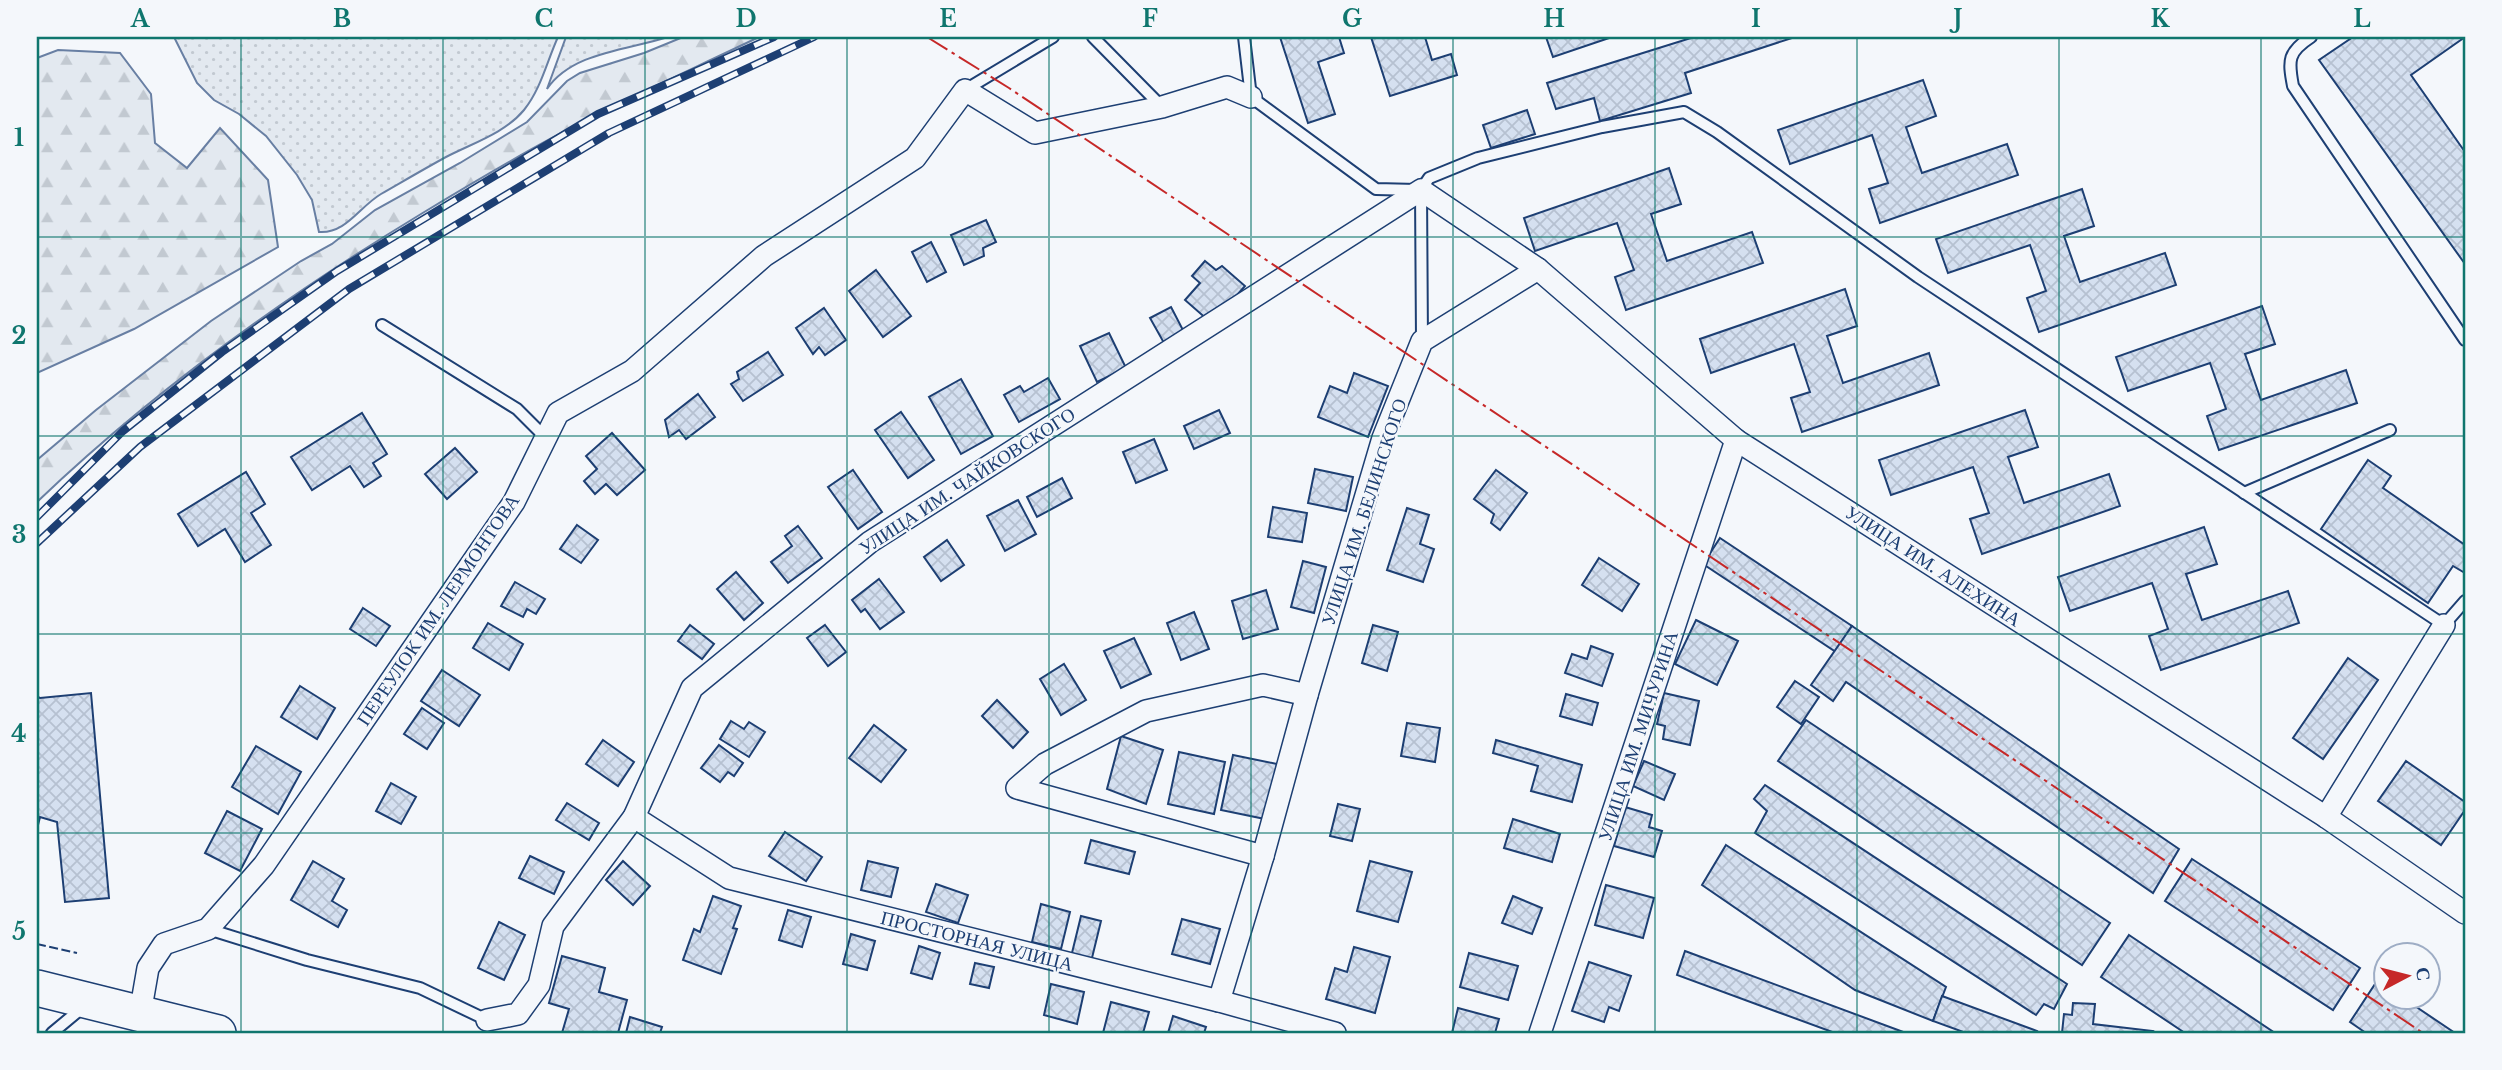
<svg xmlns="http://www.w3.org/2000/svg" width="2502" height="1070" viewBox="0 0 2502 1070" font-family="'Libre Baskerville',serif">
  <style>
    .grass { fill: url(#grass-dots); stroke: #687fa3; stroke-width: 2 }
    .forest { fill: url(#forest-firs); stroke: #687fa3; stroke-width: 2 }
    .building { fill: url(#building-cross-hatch); stroke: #1d3f73; stroke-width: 2 }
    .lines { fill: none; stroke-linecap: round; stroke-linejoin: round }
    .service-casing { stroke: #1d3f73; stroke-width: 14 }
    .minor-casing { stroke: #1d3f73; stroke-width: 24 }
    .trunk-casing { stroke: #1d3f73; stroke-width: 38 }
    .service { stroke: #f4f7fb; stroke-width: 10 }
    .minor { stroke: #f4f7fb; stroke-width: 21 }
    .trunk { stroke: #f4f7fb; stroke-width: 35 }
    .rail-casing { stroke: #1d3f73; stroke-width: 8 }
    .rail { stroke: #f4f7fb; stroke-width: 5; stroke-dasharray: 16; stroke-linecap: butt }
    .fence { stroke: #1d3f73; stroke-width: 2; stroke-dasharray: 9 3.5; stroke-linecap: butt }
    .power { stroke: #c62828; stroke-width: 2; stroke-dasharray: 24 5 3.5 5; stroke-linecap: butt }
    .grid { fill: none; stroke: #0f766e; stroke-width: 2; stroke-opacity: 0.55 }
    .labels { text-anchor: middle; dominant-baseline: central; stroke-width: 5; stroke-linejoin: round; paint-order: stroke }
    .street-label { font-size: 19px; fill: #1d3f73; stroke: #f4f7fb }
    .neatline { fill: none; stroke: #0f766e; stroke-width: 2.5 }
    .grid-label { font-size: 23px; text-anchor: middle; font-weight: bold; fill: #0f766e }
  </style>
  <defs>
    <pattern id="grass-dots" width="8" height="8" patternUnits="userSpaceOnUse" patternTransform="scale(1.75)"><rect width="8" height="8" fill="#e3e9f0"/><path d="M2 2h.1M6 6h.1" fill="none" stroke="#c2c9d1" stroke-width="1.8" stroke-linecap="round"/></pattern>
    <pattern id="forest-firs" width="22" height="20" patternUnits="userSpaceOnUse" patternTransform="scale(1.75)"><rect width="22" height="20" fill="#e3e9f0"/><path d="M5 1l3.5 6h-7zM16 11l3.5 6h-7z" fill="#c2c9d1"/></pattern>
    <pattern id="building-cross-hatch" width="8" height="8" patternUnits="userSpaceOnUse" patternTransform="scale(1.75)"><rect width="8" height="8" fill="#d5e0f0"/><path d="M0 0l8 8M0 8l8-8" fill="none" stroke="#b6c1d1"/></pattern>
  </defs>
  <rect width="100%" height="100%" fill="#f4f7fb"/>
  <!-- grass -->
  <g class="grass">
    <path d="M174,37h384c-11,24 -17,52 -34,73 -19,23 -51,33 -78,47 -22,12 -44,25 -65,37 -22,13 -35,40 -62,38l-7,-32 -15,-25 -31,-39 -27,-22 -25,-14 -17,-17z"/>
    <path d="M566,37h102c-40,13 -96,15 -121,52z"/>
  </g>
  <!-- forest -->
  <g class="forest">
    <path d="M683,37h76c-56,27 -112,52 -167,80 -58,29 -115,63 -171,97 -137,83 -268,177 -384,288v-42l59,-50 115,-89 90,-60 31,-17 43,-34 85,-47 67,-41 40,-41 13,-8 64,-20z"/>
    <path d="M58,50l62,3 31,41 4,49 32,25 33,-40 48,52 10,67 -144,82 -97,44v-315z"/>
  </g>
  <!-- building -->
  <g class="building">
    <path d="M1280,37h59l5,16 -26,9 17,52 -27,9z"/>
    <path d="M1371,37h54l7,23 19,-6 6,21 -67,21z"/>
    <path d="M1546,37h66l-59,20z"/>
    <path d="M1694,37h101l-110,36 6,20 -91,28 -6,-23 -38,11 -9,-26z"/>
    <path d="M2353,37h112l-54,38 54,77v112l-146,-204z"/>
    <path d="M1923,80l13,36 -30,11 16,46 85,-29 11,31 -138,48 -11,-34 19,-6 -16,-48 -82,29 -12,-34z"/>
    <path d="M1527,110l8,24 -44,14 -8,-23z"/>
    <path d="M1669,168l12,36 -30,10 16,47 85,-29 11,31 -137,47 -11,-33 19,-7 -17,-47 -82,28 -11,-33z"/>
    <path d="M2082,189l12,37 -30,10 16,46 85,-29 11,32 -137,47 -12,-34 19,-7 -16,-46 -82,28 -12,-34z"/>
    <path d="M986,220l10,22 -13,6 1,8 -20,9 -13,-30z"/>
    <path d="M931,242l15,30 -19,10 -15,-30z"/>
    <path d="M1205,261l11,9 6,-4 23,20 -22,25 -14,10 -24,-21 15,-17 -8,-7z"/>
    <path d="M876,270l35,46 -28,21 -34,-46z"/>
    <path d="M1845,289l12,37 -30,10 16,47 86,-30 10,32 -137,47 -11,-34 19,-6 -16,-48 -83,29 -11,-34z"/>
    <path d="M2262,306l13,38 -30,10 16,46 85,-30 11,33 -138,47 -12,-34 19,-7 -16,-46 -82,28 -12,-34z"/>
    <path d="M1171,307l13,25 -20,11 -14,-25z"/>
    <path d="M824,308l22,32 -21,15 -6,-8 -6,7 -17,-26z"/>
    <path d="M1109,333l17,35 -29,14 -17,-36z"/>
    <path d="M768,352l15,23 -40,26 -12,-17 8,-5 -2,-7z"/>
    <path d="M1354,373l34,13 -20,51 -50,-20 12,-31 17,7z"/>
    <path d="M1048,378l12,21 -41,23 -15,-27 16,-9 4,6z"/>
    <path d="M961,379l32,57 -32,18 -32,-57z"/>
    <path d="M698,394l17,23 -29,22 -7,-9 -10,7 -4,-17z"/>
    <path d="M1219,410l11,23 -36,16 -10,-23z"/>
    <path d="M2025,410l13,37 -30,10 16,46 85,-29 11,32 -138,48 -12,-35 19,-6 -16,-46 -82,28 -12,-35z"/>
    <path d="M901,412l33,48 -26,18 -33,-48z"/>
    <path d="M362,413l25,41 -14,9 8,13 -17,11 -14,-21 -38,24 -21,-33z"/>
    <path d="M612,433l33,37 -28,25 -11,-11 -11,10 -11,-13 13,-12 -11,-13z"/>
    <path d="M1154,439l13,31 -31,13 -13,-31z"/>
    <path d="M455,448l22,24 -30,27 -22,-25z"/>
    <path d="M2368,460l23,16 -8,12 82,57v28l-12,-7 -25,37 -107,-74z"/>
    <path d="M1315,469l38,8 -7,34 -38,-8z"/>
    <path d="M853,470l29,42 -24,17 -30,-42z"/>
    <path d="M1496,470l31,23 -27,37 -9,-7 3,-9 -20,-15z"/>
    <path d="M246,472l19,32 -14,9 20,32 -26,17 -20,-33 -27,17 -20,-32z"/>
    <path d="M1062,478l10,20 -35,19 -10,-20z"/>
    <path d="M1018,500l18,34 -31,17 -18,-35z"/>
    <path d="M1273,507l34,6 -5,29 -34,-5z"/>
    <path d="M1407,508l22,7 -9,29 14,5 -11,33 -36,-12z"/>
    <path d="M577,525l21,15 -17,23 -21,-14z"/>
    <path d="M798,526l24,32 -34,25 -17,-21 21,-16 -7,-10z"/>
    <path d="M2204,527l13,37 -31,10 16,46 86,-29 11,32 -138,47 -12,-34 19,-7 -16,-46 -82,28 -12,-34z"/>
    <path d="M1720,538l132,88 -16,26 -133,-88z"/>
    <path d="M947,540l17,25 -23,16 -17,-24z"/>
    <path d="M1599,558l40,26 -17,27 -40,-26z"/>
    <path d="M1303,561l23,6 -12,46 -23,-6z"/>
    <path d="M736,572l27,31 -19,17 -27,-31z"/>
    <path d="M879,579l25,33 -24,17 -15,-20 -4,3 -9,-12z"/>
    <path d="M515,582l30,17 -9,15 -9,-5 -4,8 -22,-11z"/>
    <path d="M1266,590l12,39 -35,10 -11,-38z"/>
    <path d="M363,608l27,18 -14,20 -26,-17z"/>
    <path d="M1194,612l15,37 -28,11 -14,-37z"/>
    <path d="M1696,620l42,21 -21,44 -42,-21z"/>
    <path d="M488,623l35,21 -14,26 -36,-22z"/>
    <path d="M690,625l24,19 -12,15 -24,-18z"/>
    <path d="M825,625l21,27 -18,14 -21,-28z"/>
    <path d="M1373,625l25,7 -11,39 -25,-8z"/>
    <path d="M1852,626l327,223 -26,44 -307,-211 -13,19 -22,-16z"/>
    <path d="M1134,638l17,36 -30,14 -17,-37z"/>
    <path d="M1591,646l22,8 -11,32 -37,-13 7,-19 15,5z"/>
    <path d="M2348,658l30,22 -55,79 -30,-21z"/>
    <path d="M1064,664l22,36 -25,15 -21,-36z"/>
    <path d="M442,670l38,25 -21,31 -38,-25z"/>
    <path d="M1795,681l24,16 -18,27 -24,-17z"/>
    <path d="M300,686l35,22 -18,31 -36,-22z"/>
    <path d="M91,693l18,205 -44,4 -8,-80 -17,-5 -3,12v-133l3,2z"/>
    <path d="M1664,693l35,8 -9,44 -27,-6 2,-13 -8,-2z"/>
    <path d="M1566,694l32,9 -6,22 -32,-9z"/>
    <path d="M997,700l31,32 -15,16 -31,-32z"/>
    <path d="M422,708l22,15 -17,26 -23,-15z"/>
    <path d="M1806,720l304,203 -28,42 -304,-204z"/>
    <path d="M731,721l13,8 5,-7 16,10 -16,25 -29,-18z"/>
    <path d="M1407,723l33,5 -5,34 -34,-6z"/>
    <path d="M874,725l32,25 -25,32 -32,-24z"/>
    <path d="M1121,736l42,14 -17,54 -39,-15z"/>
    <path d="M603,740l31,22 -16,24 -32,-22z"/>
    <path d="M1496,740l86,25 -10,37 -41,-11 7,-25 -45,-13z"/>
    <path d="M719,745l24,18 -9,13 -6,-4 -8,10 -19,-14z"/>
    <path d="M256,746l45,26 -23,42 -46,-27z"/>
    <path d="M1179,752l46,10 -11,52 -46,-10z"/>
    <path d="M1233,755l44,9 -12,55 -44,-9z"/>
    <path d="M1644,761l31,13 -11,26 -31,-14z"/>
    <path d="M2406,761l59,41v8l-24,35 -63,-44z"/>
    <path d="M391,783l25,14 -15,27 -25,-13z"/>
    <path d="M1765,785l302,199 -13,25 -10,-5 -8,11 -281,-182 12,-22 -13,-12z"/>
    <path d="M567,803l32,20 -10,17 -33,-20z"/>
    <path d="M1338,804l22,5 -8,32 -22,-5z"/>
    <path d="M1625,807l27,8 -3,12 13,4 -8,26 -40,-11z"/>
    <path d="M227,811l35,18 -22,42 -35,-18z"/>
    <path d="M1513,819l47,15 -8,28 -48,-14z"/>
    <path d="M785,832l37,25 -16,24 -37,-25z"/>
    <path d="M1091,840l44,12 -6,22 -44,-11z"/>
    <path d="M1726,845l220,142 -13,34 -78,-31 -153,-105z"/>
    <path d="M530,856l34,16 -10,22 -35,-16z"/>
    <path d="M2192,859l168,109 -27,42 -168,-109z"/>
    <path d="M313,861l31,18 -12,22 15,9 -9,17 -47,-27z"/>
    <path d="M623,861l27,25 -17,19 -27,-25z"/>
    <path d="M868,861l30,7 -7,29 -30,-7z"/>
    <path d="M1370,861l42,11 -14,50 -41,-11z"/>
    <path d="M936,884l32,11 -10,28 -32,-11z"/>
    <path d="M1606,885l48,13 -11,40 -48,-13z"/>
    <path d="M713,896l28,10 -8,22 4,1 -16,45 -38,-14 11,-31 6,3z"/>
    <path d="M1513,896l29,12 -10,26 -30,-11z"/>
    <path d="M1041,904l29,8 -9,37 -29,-7z"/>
    <path d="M788,910l23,7 -9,30 -23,-7z"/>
    <path d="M1081,916l20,5 -10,41 -20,-5z"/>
    <path d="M1182,919l38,10 -10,35 -38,-10z"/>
    <path d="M499,922l26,13 -21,45 -26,-12z"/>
    <path d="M851,934l24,7 -8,29 -24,-6z"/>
    <path d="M2129,935l146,98h-90l-84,-56z"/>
    <path d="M919,946l21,7 -8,26 -21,-6z"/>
    <path d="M1354,947l36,10 -15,56 -49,-14 9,-31 12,4z"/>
    <path d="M1685,951l221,82h-71l-158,-58z"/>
    <path d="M1469,953l49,13 -10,34 -48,-13z"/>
    <path d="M562,956l43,12 -6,24 28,8 -9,33h-56l7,-24 -20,-6z"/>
    <path d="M1589,962l42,14 -12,35 -10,-4 -5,15 -32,-11z"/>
    <path d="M975,963l19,4 -5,21 -19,-4z"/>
    <path d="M2377,981l9,7v8h14l55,37h-89l-16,-11z"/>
    <path d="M1051,984l33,8 -7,32 -33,-9z"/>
    <path d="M1942,996l95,35 -1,2h-70l-33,-12z"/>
    <path d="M1111,1002l38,10 -6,21h-40z"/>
    <path d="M2073,1003l22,1 -2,20 60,7 -1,2h-90l2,-19 8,1z"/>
    <path d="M1458,1008l41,11 -4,14h-43z"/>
    <path d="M1173,1016l33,11 -2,6h-36z"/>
    <path d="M630,1017l32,10 -2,6h-34z"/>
  </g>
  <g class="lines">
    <!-- service casing -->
    <g class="service-casing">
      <g id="service">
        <path d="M1093,37l69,70"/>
        <path d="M1244,37l7,60 125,92 41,1"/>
        <path d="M2311,37c-23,15 -23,23 -18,49l172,254"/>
        <path d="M965,90l88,-53"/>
        <path d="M382,325l135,84 28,28"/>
        <path d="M1422,341l-1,-151 8,-12 49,-20 124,-31 82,-15 33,20 201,145 526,348 21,-24"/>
        <path d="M2244,493l146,-63"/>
        <path d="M208,929l99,31 113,28 67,32"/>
        <path d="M52,1033l30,-25"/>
      </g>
    </g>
    <!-- minor casing -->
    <g class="minor-casing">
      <g id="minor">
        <path d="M634,817l95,61 490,123 116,32"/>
        <path d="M2326,817l118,-192"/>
        <path d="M1263,856l-246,-68 28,-24 101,-53 117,-26 44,10"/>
        <path d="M1219,1001l44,-145 44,-161 76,-257 39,-97 116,-72"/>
        <path d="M140,1014l8,-46 16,-24 44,-15 56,-64 250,-363 44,-89 74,-42 132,-115 151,-98 50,-68 70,43 127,-26 65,-20 24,10"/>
        <path d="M487,1020l31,-6 21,-29 14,-59 81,-109 58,-129 178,-146 551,-352 117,79 198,171 590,377 139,96"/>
        <path d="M1540,1033l196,-593"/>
      </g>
    </g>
    <!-- trunk casing -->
    <g class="trunk-casing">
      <path id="trunk" d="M37,988l181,45"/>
    </g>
    <!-- service -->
    <use href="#service" class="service"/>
    <!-- minor -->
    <use href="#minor" class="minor"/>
    <!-- trunk -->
    <use href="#trunk" class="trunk"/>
    <!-- rail casing -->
    <g class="rail-casing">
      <g id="rail">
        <path d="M37,517l86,-86 99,-79 115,-81 261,-157 176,-77"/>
        <path d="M37,543l103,-96 209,-158 260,-156 205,-96"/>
      </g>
    </g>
    <!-- rail -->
    <use href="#rail" class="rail"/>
    <!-- fence -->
    <path class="fence" d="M37,944l40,9"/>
    <!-- power -->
    <path class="power" d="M927,37l82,51 1414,945"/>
  </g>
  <!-- grid -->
  <path class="grid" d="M241,37v996M443,37v996M645,37v996M847,37v996M1049,37v996M1251,37v996M1453,37v996M1655,37v996M1857,37v996M2059,37v996M2261,37v996M37,237h2428M37,436h2428M37,634h2428M37,833h2428"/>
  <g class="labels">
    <!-- street labels -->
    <g class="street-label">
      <text transform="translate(967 481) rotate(-33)">УЛИЦА ИМ. ЧАЙКОВСКОГО</text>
      <text transform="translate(1364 512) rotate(-72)">УЛИЦА ИМ. БЕЛИНСКОГО</text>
      <text transform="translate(1933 566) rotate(33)">УЛИЦА ИМ. АЛЕХИНА</text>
      <text transform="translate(438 610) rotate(-56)">ПЕРЕУЛОК ИМ. ЛЕРМОНТОВА</text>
      <text transform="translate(1638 736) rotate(-72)">УЛИЦА ИМ. МИЧУРИНА</text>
      <text transform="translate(977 941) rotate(14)">ПРОСТОРНАЯ УЛИЦА</text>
    </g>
  </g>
  <!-- border -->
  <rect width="2502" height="1070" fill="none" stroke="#f4f7fb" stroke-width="77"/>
  <!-- north arrow -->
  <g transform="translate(2407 976) rotate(83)"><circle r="33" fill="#f4f7fb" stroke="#9eadc5" stroke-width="2"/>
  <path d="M0-5L12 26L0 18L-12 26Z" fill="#c62828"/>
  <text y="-10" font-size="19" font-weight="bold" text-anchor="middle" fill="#1d3f73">С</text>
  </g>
  <rect x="38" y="38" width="2426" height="994" class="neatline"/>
  <g class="grid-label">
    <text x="140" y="27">A</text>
    <text x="342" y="27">B</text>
    <text x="544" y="27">C</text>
    <text x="746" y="27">D</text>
    <text x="948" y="27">E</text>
    <text x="1150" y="27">F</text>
    <text x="1352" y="27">G</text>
    <text x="1554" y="27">H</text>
    <text x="1756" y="27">I</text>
    <text x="1958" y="27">J</text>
    <text x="2160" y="27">K</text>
    <text x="2362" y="27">L</text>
    <text x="19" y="146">1</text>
    <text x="19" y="344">2</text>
    <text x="19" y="543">3</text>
    <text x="19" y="742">4</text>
    <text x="19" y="940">5</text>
  </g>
</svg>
